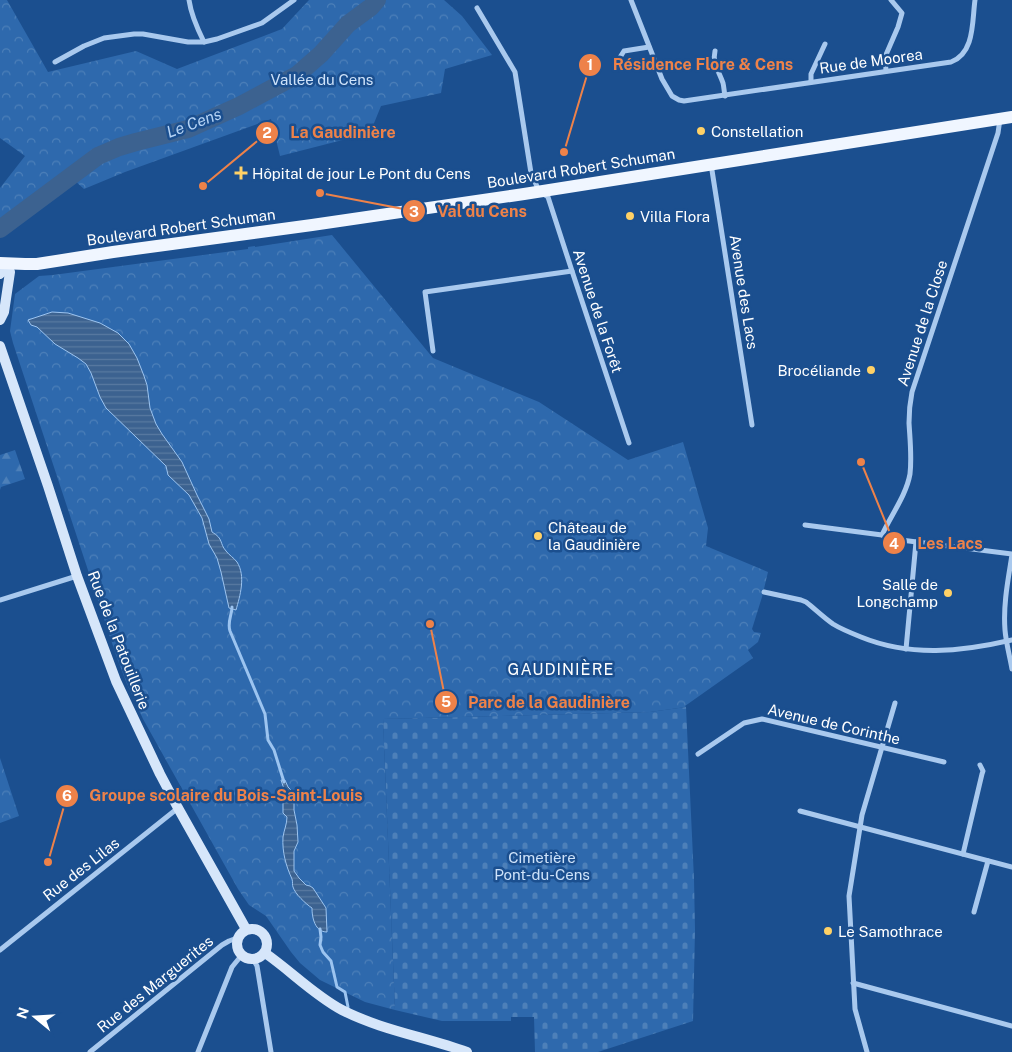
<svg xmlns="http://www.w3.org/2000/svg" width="1012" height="1052" viewBox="0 0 1012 1052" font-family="'Public Sans',sans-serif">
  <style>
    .forest { fill: url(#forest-firs) }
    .cemetery { fill: url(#cemetery-stones) }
    .park { fill: url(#park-crowns) }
    .water { fill: url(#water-rules); stroke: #9cc4f0 }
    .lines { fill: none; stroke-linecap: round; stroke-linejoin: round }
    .stream { stroke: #9cc4f0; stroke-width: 3 }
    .river { stroke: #3c6290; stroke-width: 18 }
    .street { stroke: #a9c9ee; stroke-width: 5 }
    .secondary { stroke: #d6e6fa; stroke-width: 10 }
    .primary { stroke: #f0f6ff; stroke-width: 12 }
    .poi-dot { fill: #ffd166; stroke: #1b4f8f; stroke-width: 2 }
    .labels { text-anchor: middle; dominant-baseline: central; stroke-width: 5; stroke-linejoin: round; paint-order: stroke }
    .street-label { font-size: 15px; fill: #fff; stroke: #1b4f8f }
    .park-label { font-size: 15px; fill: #cfe3fa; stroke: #1b4f8f }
    .poi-label { font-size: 15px; fill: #fff; stroke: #1b4f8f; text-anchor: start }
    .water-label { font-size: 16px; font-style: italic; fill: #b5d3f5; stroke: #1b4f8f }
    .neighbourhood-label { font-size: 16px; letter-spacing: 1px; fill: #fff; stroke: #1b4f8f }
    .leader { fill: none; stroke: #ee8249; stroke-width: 2 }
    .callout-dot { fill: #ee8249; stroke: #1b4f8f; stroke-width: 2 }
    .mark-label { font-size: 15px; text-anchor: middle; font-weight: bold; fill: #fff }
    .callout-label { font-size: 16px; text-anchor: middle; font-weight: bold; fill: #ee8249; stroke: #1b4f8f; stroke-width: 5; stroke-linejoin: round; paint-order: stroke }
  </style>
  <defs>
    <pattern id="forest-firs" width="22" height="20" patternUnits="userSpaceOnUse" patternTransform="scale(1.25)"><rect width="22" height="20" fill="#2e69ad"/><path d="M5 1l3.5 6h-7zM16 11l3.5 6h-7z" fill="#4d80b9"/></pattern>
    <pattern id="cemetery-stones" width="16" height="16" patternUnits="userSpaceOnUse" patternTransform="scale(1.25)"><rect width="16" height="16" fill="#2e69ad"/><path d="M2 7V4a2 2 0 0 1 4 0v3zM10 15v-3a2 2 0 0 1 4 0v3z" fill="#4d80b9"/></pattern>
    <pattern id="park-crowns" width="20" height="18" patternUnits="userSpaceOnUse" patternTransform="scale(1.25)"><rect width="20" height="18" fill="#2e69ad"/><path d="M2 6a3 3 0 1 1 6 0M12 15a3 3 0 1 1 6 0" fill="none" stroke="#4d80b9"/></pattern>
    <pattern id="water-rules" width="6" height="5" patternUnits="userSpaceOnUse" patternTransform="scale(1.25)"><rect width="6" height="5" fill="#3c6290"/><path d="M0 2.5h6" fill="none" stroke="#597aa1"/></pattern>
  </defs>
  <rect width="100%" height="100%" fill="#1b4f8f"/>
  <!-- forest -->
  <path class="forest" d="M15,450l10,29 -24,8 -1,3v-35z"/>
  <!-- cemetery -->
  <path class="cemetery" d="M686,707l8,172 1,51 -2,91 -95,31h-63l-1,-35h-23v4h-69l-47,-11 -12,-291 267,-7z"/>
  <!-- park -->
  <g class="park">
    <path d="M0,0h7l41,72 88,-21 41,18 105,-40 27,-29h135l18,16 30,39 -47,14 -4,24 -60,13 -11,27 -90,23 -9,-37 -146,53 -41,17 -11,-10 -73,54v-45l25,-32 -25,-18z"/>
    <path d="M332,235l101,123 106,44 89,58 55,-18 25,86 -2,18 62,26 -6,25 -10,32 2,3 7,1 -3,9 -10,8 5,8 -68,48 1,1 -36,5 -267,7 12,291 -30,-8 -45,-22 -20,-17 -9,-11 -25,-36 -17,-11 -11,-16 -95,-170 -16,-35 -10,-26 -104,-315 -3,-12 5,-37 24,-18 14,-1 195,-26v-2l7,-1v1z"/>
    <path d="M0,758l19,58 -19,7z"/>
  </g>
  <!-- water -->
  <g class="water">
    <path d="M52,312l16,1 32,10 18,10 11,11 8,14 7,18 3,9 3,23 6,16 6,10 20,28 15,33 12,24 3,13c12,7 7,11 14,19 3,4 8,7 11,11 9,14 3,34 -1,48l-7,-2 -8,-36 -4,-14 -8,-14 -7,-26 -13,-23 -21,-20 -2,-9 -60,-58 -6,-11 -9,-24 -5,-9 -8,-6 -23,-14 -18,-17 -6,-2 -3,-5z"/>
    <path d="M281,780h4l3,7 4,4 2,10v9l3,15 1,17 -4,9v20l5,7 7,7 4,1 3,2 13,20 1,24c-12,0 -15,-14 -15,-24 -6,-4 -17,-14 -19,-21 -1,-2 0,-5 -1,-8 -6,-13 -10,-27 -9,-42 1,-7 4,-13 4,-20l-4,-4v-12l3,-6z"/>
  </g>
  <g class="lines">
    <!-- stream -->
    <g class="stream">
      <path d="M232,607c0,8 -5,15 -2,24l35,83 3,26 6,10 10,32"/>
      <path d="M320,929l1,8 -1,8 3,7 8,9 6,26 8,5 3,15"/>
    </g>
    <!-- river -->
    <path class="river" d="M0,229l98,-73 21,-9 17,-5 52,-13 51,-23 58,-31 24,-21 27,-30 23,-17 6,-7"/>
    <!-- street -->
    <g class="street">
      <path d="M189,0c2,15 8,28 15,42"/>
      <path d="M631,0l31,79 10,17 7,4 5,1 267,-39c24,-9 21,-41 24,-62"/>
      <path d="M477,8l38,64 16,101 8,18 9,6 24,74 57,172"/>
      <path d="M715,51c-3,12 4,20 8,32 1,4 1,8 2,13"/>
      <path d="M55,62l29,-16 20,-8 30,-4h9l45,8h16l13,-3 45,-16 32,-23"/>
      <path d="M617,62l7,-11 25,-4"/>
      <path d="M886,71l-1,-14 13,-30 4,-14 -11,-13"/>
      <path d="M811,82v-8l14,-30"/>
      <path d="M711,164l41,261"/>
      <path d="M433,351l-8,-59 147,-21"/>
      <path d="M805,525l77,10 11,4 119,15"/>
      <path d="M882,535c9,-20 24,-39 28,-61 2,-17 0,-34 -1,-51 0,-10 1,-21 3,-31l86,-259 2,-14"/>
      <path d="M1012,555c-4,25 -9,50 -7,75 1,13 5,27 7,39"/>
      <path d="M764,592l37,8 5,2c9,7 17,15 27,22 8,5 18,9 28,13 49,20 100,15 151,3"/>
      <path d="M0,600l77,-24"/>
      <path d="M906,649l10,-107"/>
      <path d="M698,754l46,-31 18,-4 182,43"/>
      <path d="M800,811l212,56"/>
      <path d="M963,854l19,-80 1,-3 -3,-6"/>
      <path d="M974,912l14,-51"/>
      <path d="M0,950l178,-142"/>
      <path d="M253,959l4,7 14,86"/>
      <path d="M853,983l159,43"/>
      <path d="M90,1052l132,-107 7,-4 8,-3"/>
      <path d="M198,1052l34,-85 9,-11"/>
      <path d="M867,1052l-12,-43 -6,-113 13,-81 33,-112"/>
    </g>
    <!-- secondary -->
    <g class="secondary">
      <path d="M0,274l5,-11 5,9 -6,40 -4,8"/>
      <path d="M0,346l48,140 29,90 39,105 44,93 18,34 68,121"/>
      <circle cx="252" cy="944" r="15"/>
      <path d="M265,953c26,18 49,42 77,57 39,20 84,27 125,42"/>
    </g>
    <!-- primary -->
    <path class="primary" d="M0,263l25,1h12l76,-12 199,-27 212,-31 488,-77"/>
  </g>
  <!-- markers -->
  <g class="poi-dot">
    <circle cx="701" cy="131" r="5"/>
    <path d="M238.5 165.5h5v5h5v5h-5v5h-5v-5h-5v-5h5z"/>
    <circle cx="630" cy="216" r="5"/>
    <circle cx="871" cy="370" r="5"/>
    <circle cx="538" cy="536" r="5"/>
    <circle cx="948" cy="593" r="5"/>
    <circle cx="828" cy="931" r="5"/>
  </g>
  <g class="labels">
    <!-- street labels -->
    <g class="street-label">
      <text transform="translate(871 61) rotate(-8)">Rue de Moorea</text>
      <text transform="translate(581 168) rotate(-9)">Boulevard Robert Schuman</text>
      <text transform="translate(181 227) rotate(-8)">Boulevard Robert Schuman</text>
      <text transform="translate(744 292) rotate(81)">Avenue des Lacs</text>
      <text transform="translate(598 311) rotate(72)">Avenue de la Forêt</text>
      <text transform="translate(922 323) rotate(-72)">Avenue de la Close</text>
      <text transform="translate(119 640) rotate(69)">Rue de la Patouillerie</text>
      <text transform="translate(834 724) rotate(13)">Avenue de Corinthe</text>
      <text transform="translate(81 869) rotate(-38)">Rue des Lilas</text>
      <text transform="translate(155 984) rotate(-39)">Rue des Marguerites</text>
    </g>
    <!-- park labels -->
    <g class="park-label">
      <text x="322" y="79">Vallée du Cens</text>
      <text x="542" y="857">Cimetière<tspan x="542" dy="17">Pont-du-Cens</tspan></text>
    </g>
    <!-- poi labels -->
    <g class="poi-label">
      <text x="711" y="131">Constellation</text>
      <text x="252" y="173">Hôpital de jour Le Pont du Cens</text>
      <text x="640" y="216">Villa Flora</text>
      <text x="861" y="370" text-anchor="end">Brocéliande</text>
      <text x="548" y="527">Château de<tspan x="548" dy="17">la Gaudinière</tspan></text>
      <text x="938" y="584" text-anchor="end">Salle de<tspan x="938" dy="17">Longchamp</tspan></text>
      <text x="838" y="931">Le Samothrace</text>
    </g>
    <!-- water labels -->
    <g class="water-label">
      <text transform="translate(194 123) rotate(-20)">Le Cens</text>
    </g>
    <!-- neighbourhood labels -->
    <g class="neighbourhood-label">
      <text x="561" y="669">GAUDINIÈRE</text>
    </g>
  </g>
  <!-- callouts -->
  <path class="leader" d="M564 152L590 65M203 186L267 133M320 193L414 211M861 462L894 543M430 624L446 702M48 862L67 796"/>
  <g class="callout-dot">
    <circle cx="564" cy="152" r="5"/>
    <circle cx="203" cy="186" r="5"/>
    <circle cx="320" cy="193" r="5"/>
    <circle cx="861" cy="462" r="5"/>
    <circle cx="430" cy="624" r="5"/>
    <circle cx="48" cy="862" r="5"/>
    <circle cx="590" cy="65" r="12"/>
    <circle cx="267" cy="133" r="12"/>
    <circle cx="414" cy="211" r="12"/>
    <circle cx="894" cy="543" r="12"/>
    <circle cx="446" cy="702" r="12"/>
    <circle cx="67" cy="796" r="12"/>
  </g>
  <g class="mark-label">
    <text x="590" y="70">1</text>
    <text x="267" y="138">2</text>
    <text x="414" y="217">3</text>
    <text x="894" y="549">4</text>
    <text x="446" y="707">5</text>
    <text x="67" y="801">6</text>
  </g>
  <g class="callout-label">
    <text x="703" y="70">Résidence Flore &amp; Cens</text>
    <text x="343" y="138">La Gaudinière</text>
    <text x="482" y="217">Val du Cens</text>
    <text x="950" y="549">Les Lacs</text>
    <text x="549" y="708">Parc de la Gaudinière</text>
    <text x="226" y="801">Groupe scolaire du Bois-Saint-Louis</text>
  </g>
  <!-- north arrow -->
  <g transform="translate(35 1017) rotate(288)" stroke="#1b4f8f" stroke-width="4" paint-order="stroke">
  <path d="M0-4L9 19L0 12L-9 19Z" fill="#ffffff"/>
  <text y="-8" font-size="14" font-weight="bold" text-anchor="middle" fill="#ffffff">N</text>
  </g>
</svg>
